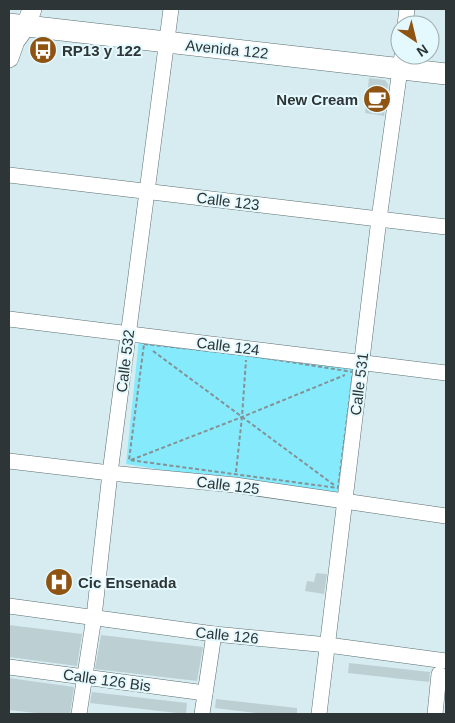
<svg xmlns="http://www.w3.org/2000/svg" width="455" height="723" viewBox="0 0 455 723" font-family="Arial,sans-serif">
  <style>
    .green { fill: #86eafd }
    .building { fill: #bcd0d4 }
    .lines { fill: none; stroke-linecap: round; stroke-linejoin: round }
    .minor-casing { stroke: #5c6f72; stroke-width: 16 }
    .major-casing { stroke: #5c6f72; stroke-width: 20 }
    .highway-casing { stroke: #5c6f72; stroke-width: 22 }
    .path { stroke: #849295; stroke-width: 2; stroke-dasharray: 4 2.5; stroke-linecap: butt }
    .minor { stroke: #fff; stroke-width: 15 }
    .major { stroke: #fff; stroke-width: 19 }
    .highway { stroke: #fff; stroke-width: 21 }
    .labels { text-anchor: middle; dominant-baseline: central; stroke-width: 4; stroke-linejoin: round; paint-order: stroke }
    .street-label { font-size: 15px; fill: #2d3536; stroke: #e4f9fe }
    .poi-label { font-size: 15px; font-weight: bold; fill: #2d3536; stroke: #e4f9fe; text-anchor: start }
  </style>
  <rect width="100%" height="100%" fill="#d7ecf0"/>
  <!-- green -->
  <path class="green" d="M139,338l219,28 -14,134 -218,-36z"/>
  <!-- building -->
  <g class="building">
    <path d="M369,78l16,2 3,4 -4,32 -19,-3z"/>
    <path d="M316,573l11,1 -3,20 -19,-3 2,-10 7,1z"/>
    <path d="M9,625l73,9 -5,32 -68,-9z"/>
    <path d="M101,635l102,12 -6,34 -102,-12z"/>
    <path d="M349,663l81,9 -1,10 -81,-9z"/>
    <path d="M9,678l65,9 -4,27h-25l-36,-4z"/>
    <path d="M92,692l95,11 -1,11 -96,-11z"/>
    <path d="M216,699l81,9v6h-32l-50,-6z"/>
  </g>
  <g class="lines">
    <!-- minor casing -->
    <g class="minor-casing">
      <g id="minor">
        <path d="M405,25l2,-16"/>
        <path d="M9,175l437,52"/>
        <path d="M9,319l437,54"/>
        <path d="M9,461l101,12 125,12 211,31"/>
        <path d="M9,606l205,28 114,11 118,16"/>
        <path d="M9,667l196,26"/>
        <path d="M79,714l15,-97 16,-144 61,-464"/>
        <path d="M202,714l12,-80"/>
        <path d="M319,714l60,-495 23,-164"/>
        <path d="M435,714l4,-40"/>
      </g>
    </g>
    <!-- major casing -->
    <g class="major-casing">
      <path id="major" d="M9,58l6,-17 11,-15 6,-17"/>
    </g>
    <!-- highway casing -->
    <g class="highway-casing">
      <path id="highway" d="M9,24l437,50"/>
    </g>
    <!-- path -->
    <g class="path">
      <path d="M144,344l102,11 107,17 -15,116 -209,-28z"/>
      <path d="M153,351l181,134"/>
      <path d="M131,460l111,-43 103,-42"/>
      <path d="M236,472l6,-55 4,-57"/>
    </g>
    <!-- minor -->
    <use href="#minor" class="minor"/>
    <!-- major -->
    <use href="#major" class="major"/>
    <!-- highway -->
    <use href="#highway" class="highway"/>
  </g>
  <!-- icons -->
  <defs>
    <g id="bus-disc" transform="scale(1.4375)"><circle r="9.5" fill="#8f5312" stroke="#e4f9fe"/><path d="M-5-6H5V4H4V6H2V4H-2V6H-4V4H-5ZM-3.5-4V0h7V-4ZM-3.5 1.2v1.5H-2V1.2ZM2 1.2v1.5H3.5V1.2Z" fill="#fff"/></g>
    <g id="cafe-disc" transform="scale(1.4375)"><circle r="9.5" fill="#8f5312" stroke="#e4f9fe"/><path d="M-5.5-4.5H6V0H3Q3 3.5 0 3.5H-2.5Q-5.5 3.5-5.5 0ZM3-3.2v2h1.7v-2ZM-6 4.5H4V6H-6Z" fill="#fff"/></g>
    <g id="hospital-disc" transform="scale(1.4375)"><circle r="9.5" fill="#8f5312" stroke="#e4f9fe"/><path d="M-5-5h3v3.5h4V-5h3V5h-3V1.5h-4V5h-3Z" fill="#fff"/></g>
  </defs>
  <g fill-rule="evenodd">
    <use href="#bus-disc" x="43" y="50"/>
    <use href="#cafe-disc" x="377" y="99"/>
    <use href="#hospital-disc" x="59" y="582"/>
  </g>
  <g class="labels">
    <!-- street labels -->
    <g class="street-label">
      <text transform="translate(227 49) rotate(6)">Avenida 122</text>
      <text transform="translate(228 201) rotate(7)">Calle 123</text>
      <text transform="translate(228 346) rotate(7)">Calle 124</text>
      <text transform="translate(125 361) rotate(-83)">Calle 532</text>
      <text transform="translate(359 384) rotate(-83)">Calle 531</text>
      <text transform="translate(228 485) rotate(7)">Calle 125</text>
      <text transform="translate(227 635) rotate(6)">Calle 126</text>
      <text transform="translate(107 680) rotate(8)">Calle 126 Bis</text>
    </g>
    <!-- poi labels -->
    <g class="poi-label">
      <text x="62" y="50">RP13 y 122</text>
      <text x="358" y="99" text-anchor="end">New Cream</text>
      <text x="78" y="582">Cic Ensenada</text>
    </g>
  </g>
  <!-- border -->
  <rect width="455" height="723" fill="none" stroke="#2d3536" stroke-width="20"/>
  <!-- north arrow -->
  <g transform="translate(415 40) rotate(145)"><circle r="24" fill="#e4f9fe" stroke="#9babae"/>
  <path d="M0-4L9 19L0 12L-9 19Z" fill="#8f5312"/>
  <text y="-8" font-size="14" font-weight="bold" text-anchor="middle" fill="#2d3536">N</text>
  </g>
</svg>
